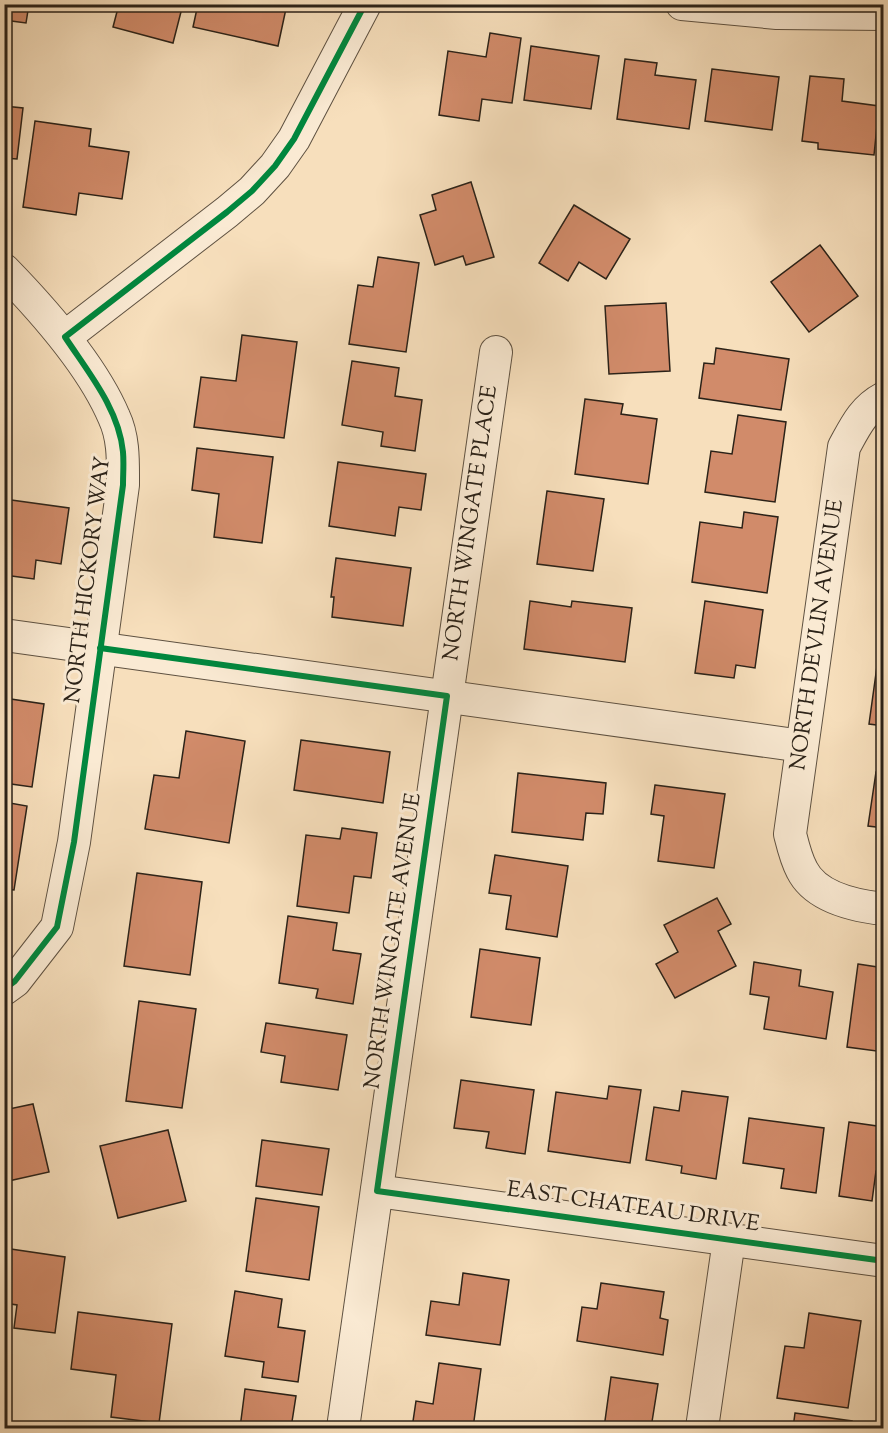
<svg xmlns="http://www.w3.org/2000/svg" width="888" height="1433" viewBox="0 0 888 1433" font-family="'Sorts Mill Goudy',serif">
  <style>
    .building { fill: #d18b6a; stroke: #2b2218; stroke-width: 1.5 }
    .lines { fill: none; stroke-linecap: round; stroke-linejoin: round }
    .minor-casing { stroke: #5e5141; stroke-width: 34 }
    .minor { stroke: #faead3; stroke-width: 32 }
    .cycleway-casing { stroke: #faead3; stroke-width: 10 }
    .cycleway { stroke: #00873e; stroke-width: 6 }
    .labels { text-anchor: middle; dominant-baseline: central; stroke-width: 6; stroke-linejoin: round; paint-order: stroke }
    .street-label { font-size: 22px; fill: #2b2218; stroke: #faead3 }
  </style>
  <rect width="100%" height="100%" fill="#f7dfbc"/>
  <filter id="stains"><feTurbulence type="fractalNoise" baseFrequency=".00333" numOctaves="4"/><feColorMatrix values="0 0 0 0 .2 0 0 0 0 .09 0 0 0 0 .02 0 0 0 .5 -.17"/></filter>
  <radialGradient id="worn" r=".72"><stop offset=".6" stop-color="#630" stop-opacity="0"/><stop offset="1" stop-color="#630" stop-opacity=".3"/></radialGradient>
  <!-- building -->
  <g class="building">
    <path d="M4,4h25l-3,19 -22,-3z"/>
    <path d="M119,4h64l-10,39 -60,-16z"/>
    <path d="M198,4h89l-9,42 -85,-19z"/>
    <path d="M490,33l31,5 -9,65 -30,-4 -3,22 -40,-6 9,-64 38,6z"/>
    <path d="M531,46l68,10 -8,53 -67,-9z"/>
    <path d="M625,59l32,4 -2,12 41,5 -7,49 -72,-10z"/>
    <path d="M712,69l67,8 -7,53 -67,-9z"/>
    <path d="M810,76l34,3 -2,22 37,5 -5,49 -56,-6v-6l-16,-2z"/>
    <path d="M4,106l19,2 -6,51 -13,-1z"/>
    <path d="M35,121l56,8 -2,17 40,6 -7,47 -43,-6 -3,22 -53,-8z"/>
    <path d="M471,182l23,75 -28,8 -3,-9 -28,9 -15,-50 16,-5 -4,-15z"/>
    <path d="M574,205l56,34 -24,40 -27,-17 -11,19 -29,-18z"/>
    <path d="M820,245l38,51 -49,36 -38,-50z"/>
    <path d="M378,257l41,6 -13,89 -57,-8 9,-59 15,2z"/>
    <path d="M666,303l4,68 -61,3 -4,-68z"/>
    <path d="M242,335l55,7 -13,96 -90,-11 7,-50 35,4z"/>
    <path d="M716,348l73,11 -8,51 -82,-12 5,-35 10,1z"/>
    <path d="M352,361l47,7 -4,28 27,4 -7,51 -34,-5 2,-14 -41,-7z"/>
    <path d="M585,399l38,5 -2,10 36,5 -9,65 -73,-10z"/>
    <path d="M738,415l48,7 -11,80 -70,-10 6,-41 21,3z"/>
    <path d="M197,448l76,9 -11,86 -48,-6 5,-43 -27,-4z"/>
    <path d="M338,462l88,12 -5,36 -22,-3 -4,29 -66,-10z"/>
    <path d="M547,491l57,8 -11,72 -56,-7z"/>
    <path d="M4,499l65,9 -8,56 -25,-4 -2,19 -30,-4z"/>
    <path d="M744,512l34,5 -11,76 -75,-11 8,-60 42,6z"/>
    <path d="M336,558l75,10 -8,58 -71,-9 2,-20h-3z"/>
    <path d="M530,601l41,6 1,-6 60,7 -7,54 -101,-13z"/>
    <path d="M705,601l58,9 -8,58 -19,-3 -2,13 -39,-5z"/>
    <path d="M877,666l7,1v59l-15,-2z"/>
    <path d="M4,698l40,6 -12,83 -28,-4z"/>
    <path d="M186,731l59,10 -16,102 -84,-14 9,-54 25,3z"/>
    <path d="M301,740l89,12 -7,51 -89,-13z"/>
    <path d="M876,772l8,1v55l-16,-2z"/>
    <path d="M518,773l88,10 -3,31 -17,-1 -3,27 -71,-8z"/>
    <path d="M655,785l70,9 -11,74 -56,-7 6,-45 -13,-2z"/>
    <path d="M4,802l23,4 -13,84 -10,-1z"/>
    <path d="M342,828l35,5 -6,45 -17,-2 -5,37 -52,-7 9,-71 34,4z"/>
    <path d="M495,855l73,11 -11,71 -51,-8 5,-33 -22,-3z"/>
    <path d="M137,873l65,9 -12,93 -66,-9z"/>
    <path d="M717,898l14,26 -13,7 18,35 -61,32 -19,-34 22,-12 -14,-27z"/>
    <path d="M288,916l49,7 -4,27 28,4 -8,50 -37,-6 2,-9 -39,-6z"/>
    <path d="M480,949l60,9 -9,67 -60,-8z"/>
    <path d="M754,962l47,8 -2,16 34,6 -7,47 -62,-10 5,-32 -19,-3z"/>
    <path d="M858,964l26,4v84l-37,-5z"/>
    <path d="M139,1001l57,8 -14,99 -56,-7z"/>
    <path d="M266,1023l81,12 -9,55 -57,-8 4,-26 -24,-4z"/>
    <path d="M461,1080l73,10 -9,64 -39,-6 3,-16 -35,-4z"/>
    <path d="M609,1086l32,4 -11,73 -82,-12 8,-59 51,7z"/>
    <path d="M682,1091l46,6 -12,82 -35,-6 1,-7 -36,-6 8,-53 25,4z"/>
    <path d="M33,1104l16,68 -45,10v-72z"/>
    <path d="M749,1118l75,10 -8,65 -35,-5 3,-19 -41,-6z"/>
    <path d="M849,1122l35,5v45l-8,-1 -4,30 -33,-5z"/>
    <path d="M168,1130l18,71 -68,17 -18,-72z"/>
    <path d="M262,1140l67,9 -7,46 -66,-9z"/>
    <path d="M256,1198l63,9 -10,73 -63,-9z"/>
    <path d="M4,1248l61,9 -10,76 -41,-5 3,-23 -13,-2z"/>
    <path d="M463,1273l46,7 -9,65 -74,-10 5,-34 28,4z"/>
    <path d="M601,1283l63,9 -4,26 8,2 -5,35 -86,-14 5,-34 15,2z"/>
    <path d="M235,1291l47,8 -4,28 27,4 -7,51 -36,-5 2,-15 -39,-6z"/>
    <path d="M78,1312l94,12 -13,99 -48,-6 5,-42 -45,-6z"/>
    <path d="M809,1313l52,8 -13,87 -71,-10 8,-52 19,2z"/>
    <path d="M439,1363l42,6 -8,59h-61l4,-27 17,3z"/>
    <path d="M611,1377l47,7 -7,44h-47z"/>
    <path d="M245,1389l51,7 -5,32h-51z"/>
    <path d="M795,1413l57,8 -1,7h-58z"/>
  </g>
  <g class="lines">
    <!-- minor casing -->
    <g class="minor-casing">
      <g id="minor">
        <path d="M682,4l95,9 107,1"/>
        <path d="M4,270c40,41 88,95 110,147 10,21 9,45 9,68l-49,357 -17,85 -42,54 -11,8"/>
        <path d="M65,337l162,-125 25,-21 23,-25 19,-27 71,-135"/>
        <path d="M884,398c-21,11 -29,29 -40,49l-54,387c3,12 6,25 12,36 14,28 54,36 82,39"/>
        <path d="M4,635l798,111"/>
        <path d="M377,1191l507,70"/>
        <path id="s1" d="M343,1428l153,-1076"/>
        <path d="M702,1428l27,-188"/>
      </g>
    </g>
    <!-- minor -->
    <use href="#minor" class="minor"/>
    <!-- cycleway casing -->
    <g class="cycleway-casing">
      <g id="cycleway">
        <path d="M100,648l347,48 -70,495 507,70"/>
        <path d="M4,989l11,-8 42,-54 17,-85 49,-357c0,-11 1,-22 0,-33 -4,-43 -35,-80 -58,-115l162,-125 25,-21 23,-25 19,-27 71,-135"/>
      </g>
    </g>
    <!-- cycleway -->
    <use href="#cycleway" class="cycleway"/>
  </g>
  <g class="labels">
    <!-- street labels -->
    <g class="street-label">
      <text stroke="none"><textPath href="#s1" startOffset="914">NORTH WINGATE PLACE</textPath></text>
      <text transform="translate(89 580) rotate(-83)">NORTH HICKORY WAY</text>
      <text transform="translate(818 635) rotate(-82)">NORTH DEVLIN AVENUE</text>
      <text transform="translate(394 941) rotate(-82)">NORTH WINGATE AVENUE</text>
      <text transform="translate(633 1208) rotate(8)">EAST CHATEAU DRIVE</text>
    </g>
  </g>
  <!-- margin -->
  <rect width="888" height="1433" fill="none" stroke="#f7dfbc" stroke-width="24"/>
  <rect x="6" y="6" width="876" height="1421" fill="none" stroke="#2b2218" stroke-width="3"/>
  <rect x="12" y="12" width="864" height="1409" fill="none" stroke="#2b2218" stroke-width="1.5"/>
  <rect width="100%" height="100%" filter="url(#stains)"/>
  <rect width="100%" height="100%" fill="url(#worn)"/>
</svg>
